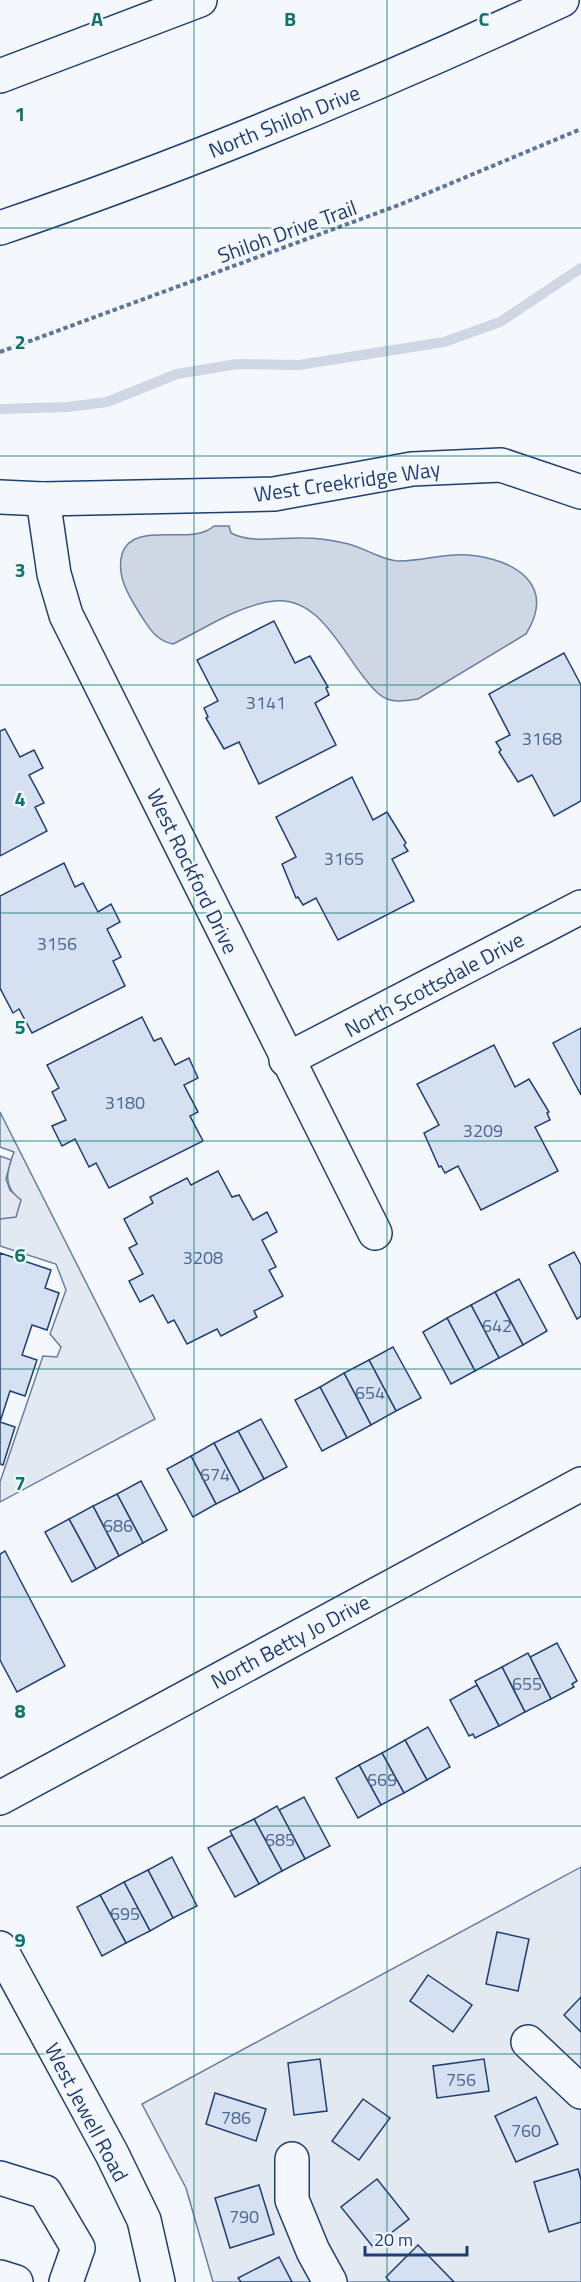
<svg xmlns="http://www.w3.org/2000/svg" width="581" height="2282" viewBox="0 0 581 2282" font-family="'Titillium Web',sans-serif">
  <style>
    .green { fill: #e3e9f0; stroke: #687fa3; stroke-width: 1.5 }
    .parking { fill: #e3e8f0; stroke: #687fa3; stroke-width: 1.5 }
    .water { fill: #cfd7e4; stroke: #687fa3; stroke-width: 1.5 }
    .lines { fill: none; stroke-linecap: round; stroke-linejoin: round }
    .stream { stroke: #cfd7e4; stroke-width: 10 }
    .building { fill: #d5e0f0; stroke: #1d3f73; stroke-width: 1.5 }
    .minor-casing { stroke: #1d3f73; stroke-width: 36 }
    .major-casing { stroke: #1d3f73; stroke-width: 36 }
    .highway-casing { stroke: #1d3f73; stroke-width: 36 }
    .path { stroke: #5e769c; stroke-width: 4; stroke-dasharray: 4.5 3; stroke-linecap: butt }
    .minor { stroke: #f4f7fb; stroke-width: 33 }
    .major { stroke: #f4f7fb; stroke-width: 33 }
    .highway { stroke: #f4f7fb; stroke-width: 33 }
    .grid { fill: none; stroke: #0f766e; stroke-width: 1.5; stroke-opacity: 0.55 }
    .labels { text-anchor: middle; dominant-baseline: central; stroke-width: 4.5; stroke-linejoin: round; paint-order: stroke }
    .number-label { font-size: 18px; fill: #4b6792 }
    .street-label { font-size: 21px; fill: #1d3f73; stroke: #f4f7fb }
    .grid-label { font-size: 20px; text-anchor: middle; font-weight: bold; fill: #0f766e; stroke: #f4f7fb; stroke-width: 4.5; stroke-linejoin: round; paint-order: stroke }
  </style>
  <rect width="100%" height="100%" fill="#f4f7fb"/>
  <!-- green -->
  <g class="green">
    <path d="M0,1112l155,307 -155,83v-20l43,-126 14,1 4,-10 -11,-13 16,-44 -10,-26 -56,-18v-27l7,-2 10,-19c-14,-15 -10,-28 -3,-46l-14,-5z"/>
    <path d="M581,1867v415h-368l-27,-94 -44,-84z"/>
  </g>
  <!-- parking -->
  <path class="parking" d="M0,1156l11,4 -5,19 4,11 11,10 -5,17 -16,2z"/>
  <!-- water -->
  <path class="water" d="M214,526h15l2,7c21,11 49,4 72,5 14,0 28,2 41,5 18,3 38,18 56,18 23,0 45,-8 68,-6 46,4 89,29 58,79l-108,65c-13,2 -28,5 -39,-5 -32,-27 -54,-99 -105,-93 -35,4 -70,28 -101,43 -17,-3 -24,-16 -33,-30 -11,-18 -24,-38 -18,-60 11,-35 70,-7 92,-28z"/>
  <g class="lines">
    <!-- stream -->
    <path class="stream" d="M0,409l67,-2 40,-5 70,-28 60,-10 62,1 145,-23 56,-20 81,-54"/>
  </g>
  <!-- building -->
  <g class="building">
    <path d="M274,621l21,42 15,-7 18,31 -2,1 3,7 -14,8 21,42 -77,39 -20,-42 -15,7 -18,-31 2,-1 -4,-9 14,-7 -21,-41z"/>
    <path d="M564,653l17,32v116l-27,15 -22,-41 -14,7 -19,-30 2,-2 -5,-8 14,-7 -21,-41z"/>
    <path d="M5,729l15,28 14,-7 9,18 -14,7 15,28 -9,4 12,24 -47,25v-125z"/>
    <path d="M352,777l21,43 14,-8 19,31 -2,2 4,6 -16,8 22,42 -76,39 -22,-42 -13,7 -5,-8 -2,1 -14,-34 14,-7 -20,-40z"/>
    <path d="M64,863l11,24 8,-4 15,29 13,-8 9,18 -13,7 14,28 -8,4 12,25 -93,47 -13,-24 -6,4 -13,-25v-92z"/>
    <path d="M142,1017l12,24 7,-3 14,27 14,-7 9,20 -14,7 14,27 -8,4 13,25 -94,47 -13,-25 -7,4 -14,-28 -13,7 -10,-20 14,-6 -14,-28 7,-4 -12,-23z"/>
    <path d="M581,1028v67l-28,-52z"/>
    <path d="M494,1045l21,42 14,-8 20,33 -2,1 3,7 -15,7 23,44 -77,39 -23,-44 -13,7 -4,-7 -2,1 -15,-34 15,-8 -22,-41z"/>
    <path d="M218,1171l14,26 7,-2 14,25 14,-8 10,20 -15,8 14,27 -7,3 14,26 -29,15 3,6 -36,19 -4,-7 -30,15 -13,-24 -6,3 -15,-28 -13,7 -11,-21 14,-7 -14,-26 8,-4 -13,-25 29,-16 -3,-6 37,-19 4,7z"/>
    <path d="M574,1252l7,13v51l-4,3 -28,-54z"/>
    <path d="M0,1253l51,17 -6,18 14,5 -12,37 -15,-5 -10,30 15,5 -12,36 -15,-5 -10,31z"/>
    <path d="M519,1279l28,52 -24,14 -28,-53z"/>
    <path d="M495,1292l28,53 -24,13 -28,-53z"/>
    <path d="M471,1305l28,53 -24,13 -28,-53z"/>
    <path d="M447,1318l28,53 -24,13 -28,-52z"/>
    <path d="M393,1347l28,51 -25,13 -27,-51z"/>
    <path d="M369,1360l27,51 -25,14 -27,-52z"/>
    <path d="M344,1373l27,52 -24,13 -27,-51z"/>
    <path d="M320,1387l27,51 -25,13 -27,-51z"/>
    <path d="M261,1419l26,48 -23,12 -26,-48z"/>
    <path d="M0,1422l15,5 -12,38 -3,-1z"/>
    <path d="M238,1431l26,48 -24,13 -26,-49z"/>
    <path d="M214,1443l26,49 -24,12 -25,-48z"/>
    <path d="M191,1456l25,48 -23,13 -26,-48z"/>
    <path d="M141,1481l26,49 -24,13 -26,-49z"/>
    <path d="M117,1494l26,49 -24,13 -26,-50z"/>
    <path d="M93,1506l26,50 -23,13 -27,-50z"/>
    <path d="M69,1519l27,50 -24,13 -27,-50z"/>
    <path d="M5,1551l60,115 -48,26 -17,-32v-106z"/>
    <path d="M557,1643l20,38 -5,3 2,3 -23,12 -21,-42z"/>
    <path d="M528,1653l23,46 -26,13 -23,-45z"/>
    <path d="M502,1667l23,45 -26,14 -24,-45z"/>
    <path d="M477,1685l22,41 -24,12 -2,-4 -4,2 -19,-36z"/>
    <path d="M428,1727l22,40 -23,13 -22,-40z"/>
    <path d="M405,1740l22,40 -23,13 -22,-40z"/>
    <path d="M382,1753l22,40 -23,12 -22,-40z"/>
    <path d="M359,1765l22,40 -23,13 -22,-40z"/>
    <path d="M304,1797l26,49 -25,13 -26,-49z"/>
    <path d="M277,1806l28,53 -23,12 -28,-52z"/>
    <path d="M254,1819l28,52 -23,13 -29,-53z"/>
    <path d="M232,1835l27,49 -24,13 -27,-49z"/>
    <path d="M172,1857l25,49 -24,12 -25,-48z"/>
    <path d="M148,1870l25,48 -23,13 -26,-49z"/>
    <path d="M124,1882l26,49 -24,12 -26,-48z"/>
    <path d="M100,1895l26,48 -24,13 -25,-49z"/>
    <path d="M497,1932l32,7 -11,52 -32,-7z"/>
    <path d="M428,1975l44,30 -19,27 -43,-31z"/>
    <path d="M581,1997v35l-17,-17z"/>
    <path d="M320,2059l7,52 -33,4 -6,-52z"/>
    <path d="M484,2059l5,32 -52,7 -4,-32z"/>
    <path d="M215,2093l51,16 -10,32 -50,-17z"/>
    <path d="M536,2097l22,47 -42,18 -21,-46z"/>
    <path d="M363,2099l27,19 -31,42 -27,-19z"/>
    <path d="M578,2169l3,11v42l-32,10 -15,-50z"/>
    <path d="M377,2179l32,40 -36,28 -32,-40z"/>
    <path d="M259,2185l15,49 -44,14 -15,-50z"/>
    <path d="M418,2245l36,37h-64l-4,-5z"/>
    <path d="M279,2257l13,25h-51l-3,-4z"/>
  </g>
  <g class="lines">
    <!-- minor casing -->
    <g class="minor-casing">
      <g id="minor">
        <path d="M0,497l43,2 231,-5 138,-25 89,-4 80,27"/>
        <path d="M43,499l11,75 12,41 309,618"/>
        <path d="M286,1060l295,-153"/>
        <path d="M0,1798l581,-314"/>
        <path d="M0,1948l112,206 32,66 14,62"/>
        <path d="M528,2042l53,50"/>
        <path d="M292,2159v41l21,51 17,31"/>
        <path d="M0,2178l45,14 33,56 -12,34"/>
        <path d="M0,2277l16,5"/>
      </g>
    </g>
    <!-- major casing -->
    <g class="major-casing">
      <path id="major" d="M0,228c192,-65 378,-143 562,-228"/>
    </g>
    <!-- highway casing -->
    <g class="highway-casing">
      <path id="highway" d="M0,76l200,-76"/>
    </g>
    <!-- path -->
    <path class="path" d="M0,352l399,-147 182,-76"/>
    <!-- minor -->
    <use href="#minor" class="minor"/>
    <!-- major -->
    <use href="#major" class="major"/>
    <!-- highway -->
    <use href="#highway" class="highway"/>
  </g>
  <!-- grid -->
  <path class="grid" d="M194,0v2282M387,0v2282M0,228h581M0,456h581M0,685h581M0,913h581M0,1141h581M0,1369h581M0,1597h581M0,1826h581M0,2054h581"/>
  <g class="labels">
    <!-- number labels -->
    <g class="number-label">
      <text x="266" y="702">3141</text>
      <text x="542" y="738">3168</text>
      <text x="344" y="858">3165</text>
      <text x="57" y="943">3156</text>
      <text x="125" y="1102">3180</text>
      <text x="483" y="1130">3209</text>
      <text x="203" y="1257">3208</text>
      <text x="497" y="1325">642</text>
      <text x="370" y="1392">654</text>
      <text x="215" y="1474">674</text>
      <text x="118" y="1525">686</text>
      <text x="527" y="1683">655</text>
      <text x="382" y="1779">669</text>
      <text x="280" y="1839">685</text>
      <text x="125" y="1913">695</text>
      <text x="461" y="2079">756</text>
      <text x="236" y="2117">786</text>
      <text x="526" y="2130">760</text>
      <text x="244" y="2216">790</text>
    </g>
    <!-- street labels -->
    <g class="street-label">
      <text transform="translate(284 121) rotate(-22)">North Shiloh Drive</text>
      <text transform="translate(287 231) rotate(-20)">Shiloh Drive Trail</text>
      <text transform="translate(347 481) rotate(-8)">West Creekridge Way</text>
      <text transform="translate(193 871) rotate(64)">West Rockford Drive</text>
      <text transform="translate(434 984) rotate(-28)">North Scottsdale Drive</text>
      <text transform="translate(290 1641) rotate(-28)">North Betty Jo Drive</text>
      <text transform="translate(87 2112) rotate(62)">West Jewell Road</text>
    </g>
  </g>
  <g class="grid-label">
    <text x="97" y="26">A</text>
    <text x="290" y="26">B</text>
    <text x="484" y="26">C</text>
    <text x="20" y="121">1</text>
    <text x="20" y="349">2</text>
    <text x="20" y="577">3</text>
    <text x="20" y="806">4</text>
    <text x="20" y="1034">5</text>
    <text x="20" y="1262">6</text>
    <text x="20" y="1490">7</text>
    <text x="20" y="1718">8</text>
    <text x="20" y="1947">9</text>
  </g>
  <!-- scale -->
  <path d="M365 2246v9h102v-9" fill="none" stroke="#1d3f73" stroke-width="3"/>
  <text x="374" y="2246" font-size="18" fill="#1d3f73" stroke="#f4f7fb" stroke-width="4.5" paint-order="stroke">20 m</text>
</svg>
